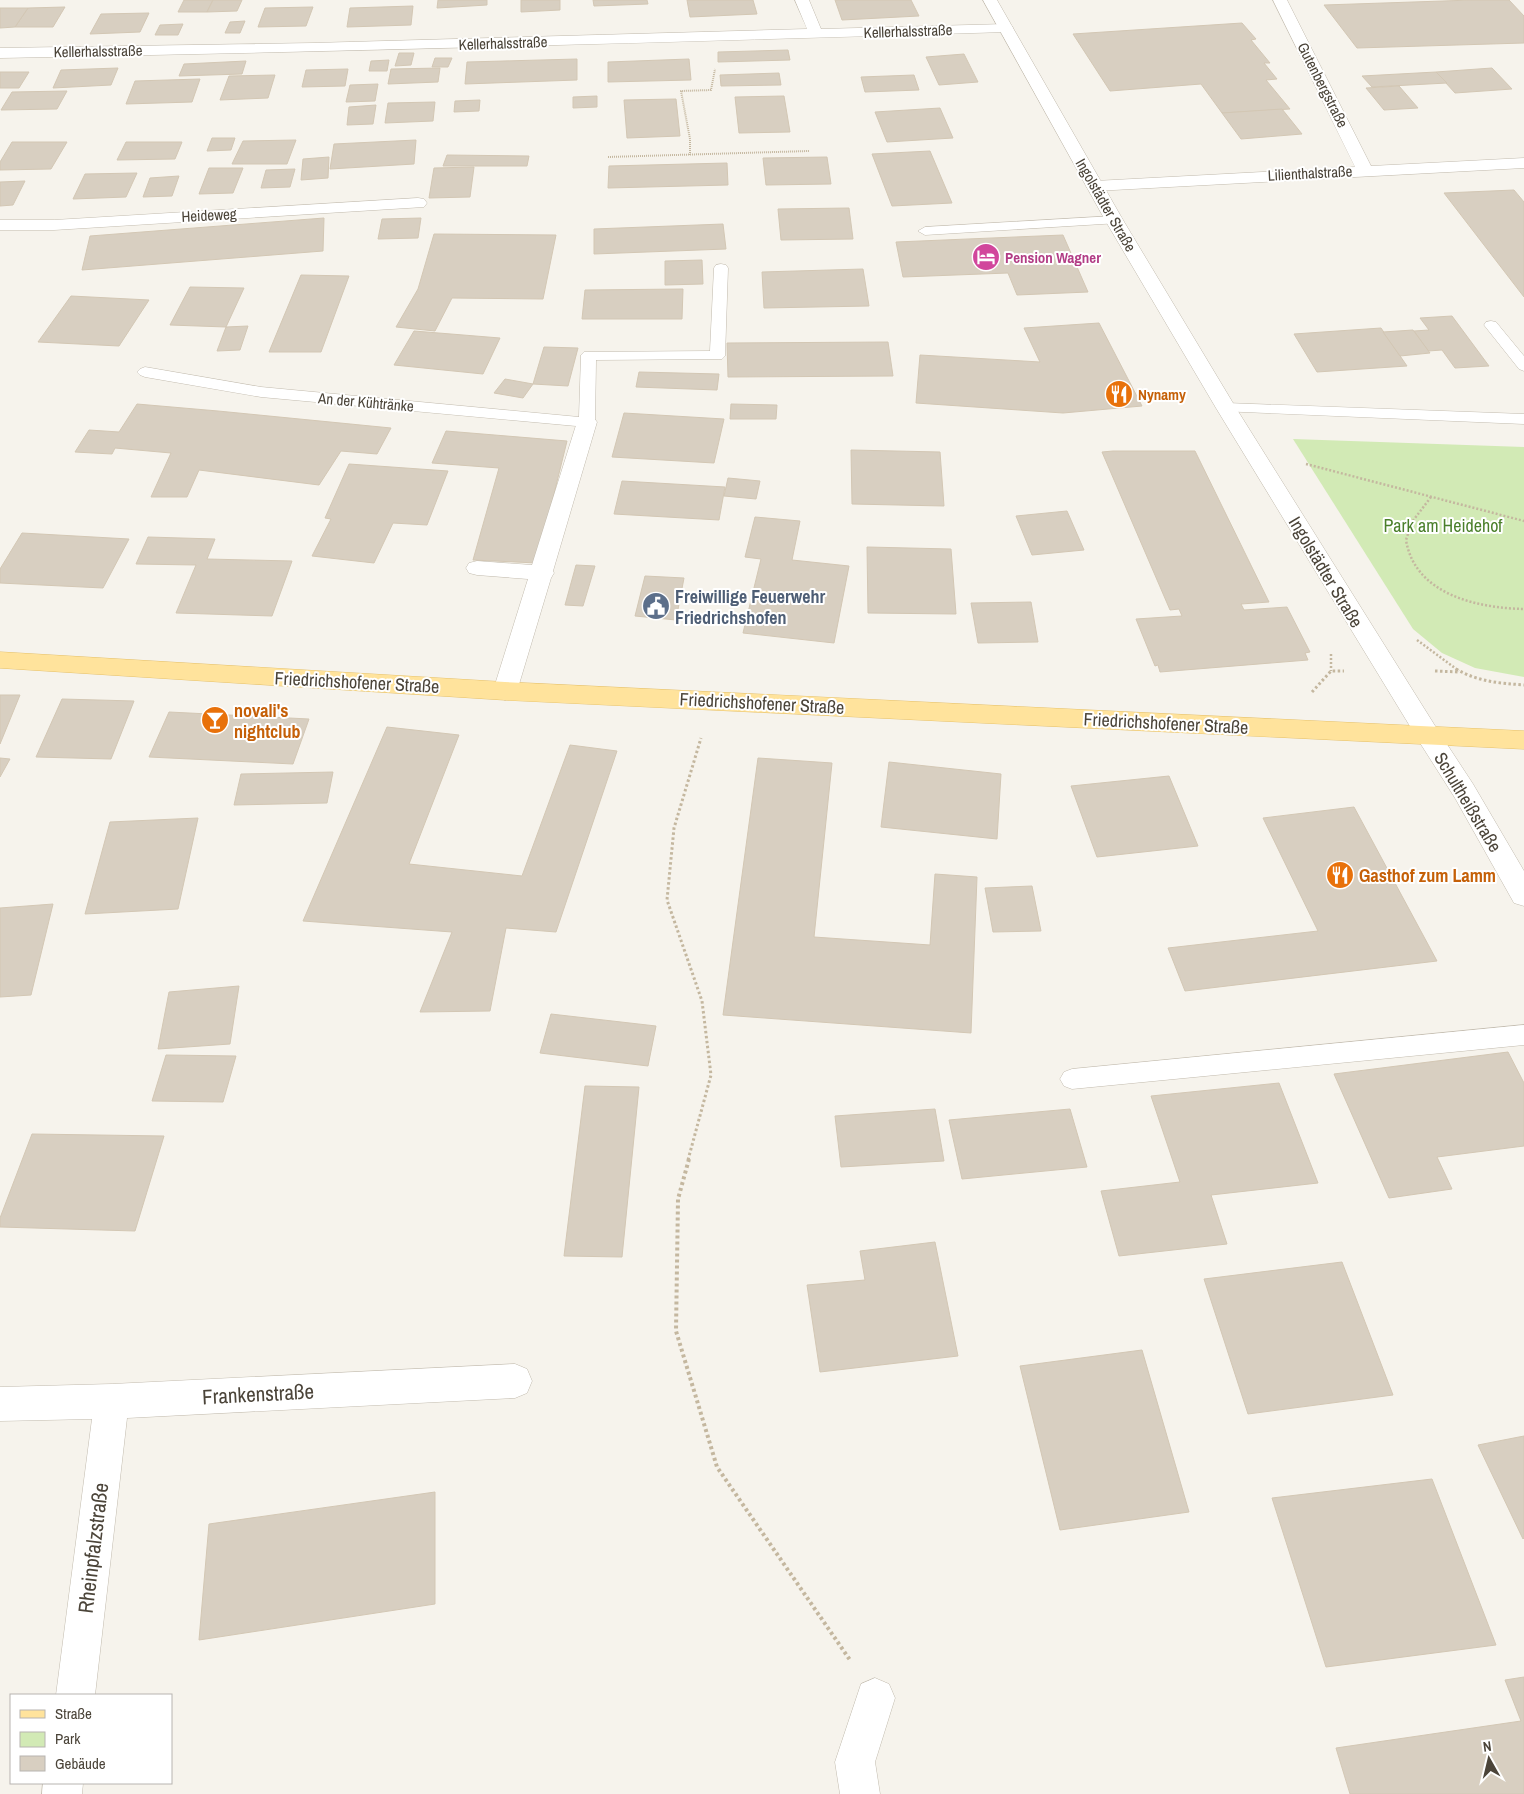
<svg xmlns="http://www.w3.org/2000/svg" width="1524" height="1794" viewBox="0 0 1524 1794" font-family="'Archivo Narrow',sans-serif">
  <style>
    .green { fill: #d2eab5 }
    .building { fill: #d8cfc1; stroke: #d3c7b4 }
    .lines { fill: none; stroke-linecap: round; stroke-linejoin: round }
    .service-casing { stroke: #c2bbae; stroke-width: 1 }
    .minor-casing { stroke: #c2bbae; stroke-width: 1 }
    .tertiary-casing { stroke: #c2bbae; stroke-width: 1 }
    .primary-casing { stroke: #e6c16a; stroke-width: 1 }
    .path-far3 { stroke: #c4b79f; stroke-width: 2; stroke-dasharray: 1 1; stroke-linecap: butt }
    .path-far2 { stroke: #c4b79f; stroke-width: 2.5; stroke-dasharray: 2 2; stroke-linecap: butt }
    .path-far1 { stroke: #c4b79f; stroke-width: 3; stroke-dasharray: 2.5 2.5; stroke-linecap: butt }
    .path { stroke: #c4b79f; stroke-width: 4; stroke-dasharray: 3 3; stroke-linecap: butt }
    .service { fill: #fff; fill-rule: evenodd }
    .minor { fill: #fff; fill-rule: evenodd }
    .tertiary { fill: #fff; fill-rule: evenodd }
    .primary { fill: #ffe39c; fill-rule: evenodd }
    .labels { text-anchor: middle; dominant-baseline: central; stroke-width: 4; stroke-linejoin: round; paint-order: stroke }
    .far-street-label { font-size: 15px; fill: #4b4439; stroke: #fff }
    .far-hotel-label { font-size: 15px; font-weight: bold; fill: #b23c85; stroke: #fff; text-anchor: start }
    .far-food-label { font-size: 15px; font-weight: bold; fill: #c56008; stroke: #fff; text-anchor: start }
    .park-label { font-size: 18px; fill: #4a7f2a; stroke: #fff }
    .street-label { font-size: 18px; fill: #4b4439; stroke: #fff }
    .service-label { font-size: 18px; font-weight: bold; fill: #4e5e75; stroke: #fff; text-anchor: start }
    .food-label { font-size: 18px; font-weight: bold; fill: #c56008; stroke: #fff; text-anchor: start }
    .near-street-label { font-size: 21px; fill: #4b4439; stroke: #fff }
  </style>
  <rect width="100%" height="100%" fill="#f6f3ec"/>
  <!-- green -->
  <path class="green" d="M1293,439l231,8v230l-49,-9 -33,-15 -29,-24z"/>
  <!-- building -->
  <g class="building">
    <path d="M184,0h29l-6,12h-29z"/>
    <path d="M213,0h29l-5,11 -30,1z"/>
    <path d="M438,0h49v5l-50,3z"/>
    <path d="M521,0h39v10l-39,2z"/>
    <path d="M593,0h54l1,4 -54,2z"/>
    <path d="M687,0h66l4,14 -67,3z"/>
    <path d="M835,0h76l8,16 -77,4z"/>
    <path d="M1472,0h37l15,16v27l-167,5 -33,-43z"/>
    <path d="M413,6l-2,19 -64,2 3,-19z"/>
    <path d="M65,7l-12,20h-38l13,-19z"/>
    <path d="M313,7l-7,19 -48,1 7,-19z"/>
    <path d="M0,8h28l-13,19 -15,1z"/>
    <path d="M149,13l-9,19 -50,2 11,-20z"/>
    <path d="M245,21l-5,12h-15l5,-11z"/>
    <path d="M1242,23l14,16 -5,1 19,23h-6l13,16 -11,1 24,29 -68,4 -21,-29 -91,7 -37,-57z"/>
    <path d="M183,24l-5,11h-23l5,-10z"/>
    <path d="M788,50l2,10 -72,2v-10z"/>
    <path d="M399,53h15l-3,12 -16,1z"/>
    <path d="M964,54l14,28 -39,3 -13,-28z"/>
    <path d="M435,58h17l-4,9h-16z"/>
    <path d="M577,59v21l-112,4 2,-22z"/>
    <path d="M689,59l2,21 -83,2v-20z"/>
    <path d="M389,60l-2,11h-18l2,-10z"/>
    <path d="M246,61l-4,13 -63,2 5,-12z"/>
    <path d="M118,68l-7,17 -58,3 8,-18z"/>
    <path d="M440,68l-2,14 -50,2 3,-15z"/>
    <path d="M1492,68l20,21 -57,4 -19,-21z"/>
    <path d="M348,69l-3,17 -43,1 4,-17z"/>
    <path d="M0,72h29l-10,16h-19z"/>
    <path d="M1436,72l11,11 -75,4 -10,-11z"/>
    <path d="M779,73l2,12 -60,1 -1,-11z"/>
    <path d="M275,75l-7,23 -48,2 9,-24z"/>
    <path d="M914,75l5,15 -54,2 -4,-15z"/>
    <path d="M200,79l-8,23 -66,2 9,-23z"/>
    <path d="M378,84l-3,17 -29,1 4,-17z"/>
    <path d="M1399,86l19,22 -34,2 -18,-22z"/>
    <path d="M67,91l-10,18 -56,1 11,-18z"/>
    <path d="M597,96v11l-24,1v-11z"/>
    <path d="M784,96l6,36 -51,1 -4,-36z"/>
    <path d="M676,99l4,37 -53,2 -3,-38z"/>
    <path d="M480,100l-1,11 -25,1 1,-11z"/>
    <path d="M435,102l-2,19 -48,2 3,-20z"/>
    <path d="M376,105l-3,19 -26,1 2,-18z"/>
    <path d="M940,108l13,30 -66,4 -12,-30z"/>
    <path d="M1282,109l20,25 -61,5 -19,-26z"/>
    <path d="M212,138h23l-4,12 -24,1z"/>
    <path d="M296,140l-9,24h-55l11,-23z"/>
    <path d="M416,140l-2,24 -84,5 4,-25z"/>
    <path d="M12,142h55l-16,27 -51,1v-8z"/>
    <path d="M126,142h56l-7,17 -58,1z"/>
    <path d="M930,151l22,52 -60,3 -20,-52z"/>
    <path d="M447,155l82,1 -2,10h-84z"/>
    <path d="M329,157l-1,21 -27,2 2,-21z"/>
    <path d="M827,157l4,27 -65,1 -3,-27z"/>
    <path d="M727,163l1,22 -120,3 1,-22z"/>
    <path d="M474,167l-4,30 -41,1 5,-30z"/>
    <path d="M209,168h34l-10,25 -34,1z"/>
    <path d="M295,169l-5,18 -29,1 5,-18z"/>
    <path d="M137,173l-11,24 -53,2 12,-25z"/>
    <path d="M179,176l-7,20 -29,1 7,-19z"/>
    <path d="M25,181l-12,24 -13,1v-24z"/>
    <path d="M1514,190l10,12v95l-80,-104z"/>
    <path d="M849,208l4,31 -72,1 -3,-31z"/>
    <path d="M324,218l-1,33 -241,19 8,-34z"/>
    <path d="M421,218l-3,20 -40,1 4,-20z"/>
    <path d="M723,224l3,25 -132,5v-25z"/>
    <path d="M434,234l122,1 -13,64 -91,-1 -17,33 -39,-4 22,-38z"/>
    <path d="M1063,235l25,57 -71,3 -9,-22 -105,4 -7,-35z"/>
    <path d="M702,260l1,24 -38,1v-24z"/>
    <path d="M863,269l6,37 -105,2 -2,-36z"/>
    <path d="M301,275l48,1 -28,76h-52z"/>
    <path d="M190,287l54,1 -18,39 -56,-2z"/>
    <path d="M683,289l-1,30h-100l3,-29z"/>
    <path d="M71,296l78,4 -30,46 -81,-4z"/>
    <path d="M1452,316l37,50 -34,2 -13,-18 -14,1 -14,-20 15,-1 -9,-12z"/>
    <path d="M1099,323l43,83 -79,7 -147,-10 4,-48 120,7 -16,-34z"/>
    <path d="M248,326l-8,24 -23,1 9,-24z"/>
    <path d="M1381,328l26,38 -90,6 -23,-38z"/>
    <path d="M1413,330l17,23 -30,3 -17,-24z"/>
    <path d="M414,331l86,7 -17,36 -89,-9z"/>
    <path d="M888,342l5,34 -165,1 -1,-34z"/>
    <path d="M544,347l34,1 -10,38 -35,-2z"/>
    <path d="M639,372l80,2 -2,16 -81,-3z"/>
    <path d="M505,379l28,5 -10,14 -29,-5z"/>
    <path d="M137,404l81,7 173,17 -14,26 -36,-3 -22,34 -120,-15 -12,27h-36l20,-44 -56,-5 -3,6 -37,-2 14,-22 30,2z"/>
    <path d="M731,404l46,1 -1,14h-46z"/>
    <path d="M624,413l100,6 -10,44 -102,-6z"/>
    <path d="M446,431l121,10 -30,122 -64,-3 26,-92 -67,-5z"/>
    <path d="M851,450l89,2 4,54 -92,-2z"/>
    <path d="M1113,451h82l74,151 -28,2 3,6 43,-3 23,45 -5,1 3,7 -148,12 -2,-7 -3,1 -19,-47 46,-3 -3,-7 -9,1 -68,-158z"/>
    <path d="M349,464l99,7 -21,54 -34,-2 -19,40 -62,-7 19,-37 -6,-1z"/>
    <path d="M728,478l32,3 -4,18 -32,-3z"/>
    <path d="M622,481l103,6 -6,33 -105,-6z"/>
    <path d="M1067,511l17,39 -52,5 -16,-39z"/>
    <path d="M755,517l45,4 -8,39 57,6 -15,77 -91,-10 18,-74 -16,-2z"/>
    <path d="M22,533l107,6 -26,49 -103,-5v-14z"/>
    <path d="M148,537l67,2 -8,20 85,2 -20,55 -96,-3 20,-48 -60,-1z"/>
    <path d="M867,547l84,2 5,65 -88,-1z"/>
    <path d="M576,565l19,1 -12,40 -18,-1z"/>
    <path d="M645,576l39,2 -8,42 -41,-4z"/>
    <path d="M1031,602l7,40 -60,1 -7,-40z"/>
    <path d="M0,695h20l-20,49z"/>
    <path d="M62,699l72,2 -23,58 -75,-2z"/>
    <path d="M169,712l140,7 -16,45 -144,-7z"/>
    <path d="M387,727l72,8 -50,129 113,12 48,-131 47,6 -61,181 -50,-4 -16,83 -70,1 32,-80 -149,-11z"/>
    <path d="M0,758l10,1 -10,18z"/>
    <path d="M758,758l74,5 -18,174 116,8 5,-71 42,3 -6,156 -248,-18z"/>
    <path d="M889,762l112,12 -4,65 -116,-12z"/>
    <path d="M333,772l-6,31 -93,2 7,-31z"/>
    <path d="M1169,776l29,70 -101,11 -26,-71z"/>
    <path d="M1354,807l83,154 -252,30 -17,-43 150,-17 -55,-113z"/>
    <path d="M198,818l-20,91 -93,5 25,-92z"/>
    <path d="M1032,886l9,45 -48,1 -8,-44z"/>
    <path d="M53,904l-22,91 -31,2v-89z"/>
    <path d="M239,986l-9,58 -72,5 11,-57z"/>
    <path d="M551,1014l105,12 -8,40 -108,-13z"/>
    <path d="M1508,1052l16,31v63l-87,11 15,32 -63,9 -55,-124z"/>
    <path d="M166,1055l70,1 -13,46 -71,-1z"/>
    <path d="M1279,1083l39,100 -107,12 16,49 -108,12 -18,-65 79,-9 -29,-86z"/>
    <path d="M585,1086l54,1 -17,170 -58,-1z"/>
    <path d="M935,1109l9,52 -103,6 -6,-51z"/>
    <path d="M1070,1109l17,58 -125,12 -13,-59z"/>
    <path d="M32,1134l132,2 -29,95 -135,-4v-9z"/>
    <path d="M935,1242l23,114 -138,16 -13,-87 58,-5 -5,-29z"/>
    <path d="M1342,1262l51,133 -145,19 -44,-135z"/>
    <path d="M1142,1350l47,162 -129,18 -40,-164z"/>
    <path d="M1524,1436v102l-1,1 -45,-94z"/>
    <path d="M1432,1479l64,166 -170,22 -54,-169z"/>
    <path d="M435,1492v112l-236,36 10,-116z"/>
    <path d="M1524,1677v117h-174l-14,-46 185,-27 -16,-41z"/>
  </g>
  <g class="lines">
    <!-- service casing -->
    <g class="service-casing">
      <g id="service">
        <path d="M1114,216l7,4 -2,3 -194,12 -7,-4 7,-4z"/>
        <path d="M721,264l5,1 2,3 -3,88 -3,3 -126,1 -1,62 -2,3 -6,2 -326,-30 -116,-20 -5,-2 -3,-3 3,-3 5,-2 116,20 318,30 2,-62 3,-3 126,-1 4,-83 2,-3z"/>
        <path d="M1491,321l5,1 28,34v15l-5,-2 -35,-44 2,-3z"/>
        <path d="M1226,403l298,11v10l-304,-13 -2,-3 2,-3z"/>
        <path d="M1524,1025v20l-452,44 -8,-3 -4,-7 4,-7 8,-3z"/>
      </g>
    </g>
    <!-- minor casing -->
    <g class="minor-casing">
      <g id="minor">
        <path d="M795,0h14l12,29 185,-5 5,1 2,3 -2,3 -5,1c-335,10 -671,20 -1006,26v-10l313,-5 494,-14z"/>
        <path d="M1273,0h14l84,166 153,-8v10l-429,23 -6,-1 -3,-4 3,-4 6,-1 260,-14z"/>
        <path d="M418,198l6,1 3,4 -3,4 -370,23h-54v-10h54z"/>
        <path d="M587,416l7,2 3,4 -44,149 1,2 -3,5 -34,113 -3,6 -9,3 -9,-3 -3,-6 35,-112 -51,-4 -8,-2 -3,-5 3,-5 8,-2 55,4 45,-143 3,-4z"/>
        <path d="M1428,726l9,3 36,55 51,87v35l-10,-3 -59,-105 -40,-63 4,-6z"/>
        <path d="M515,1364l12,5 5,12 -5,12 -12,5 -388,20 -32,277h-39l36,-276 -92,2v-34l112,-3z"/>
        <path d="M875,1678l14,6 6,14 -20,64 5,32h-40l-5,-32 26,-78z"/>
        <path d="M43,1783h40l-1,11h-40z"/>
      </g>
    </g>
    <!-- tertiary casing -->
    <g class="tertiary-casing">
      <path id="tertiary" d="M983,0h14l126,220 113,188 201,321 4,6 -4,6 -9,3 -9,-3 -203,-333 -111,-188z"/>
    </g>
    <!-- primary casing -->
    <g class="primary-casing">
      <path id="primary" d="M0,652l505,30 1019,49v18l-1019,-49 -505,-32z"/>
    </g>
    <!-- path-far3 -->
    <g class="path-far3">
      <path d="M690,155v-16l-9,-48 30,-1 4,-21"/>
      <path d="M608,157l201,-6"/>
    </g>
    <!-- path-far2 -->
    <g class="path-far2">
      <path d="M1306,464l218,57"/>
      <path d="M1431,497l-19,25 -6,18c9,55 72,68 118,69"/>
      <path d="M1417,640l42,31"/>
      <path d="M1331,654v17"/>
    </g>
    <!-- path-far1 -->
    <g class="path-far1">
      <path d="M1456,669c23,13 43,14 68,16"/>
      <path d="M1435,671l25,1"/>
      <path d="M1312,692l19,-21h13"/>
      <path d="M688,1160l23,-85 -9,-74 -35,-101 7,-72 27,-90"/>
    </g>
    <!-- path -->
    <path class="path" d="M689,1159l-11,40 -2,132 41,136 133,193"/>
    <!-- service -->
    <use href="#service" class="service"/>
    <!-- minor -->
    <use href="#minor" class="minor"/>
    <!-- tertiary -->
    <use href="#tertiary" class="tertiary"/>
    <!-- primary -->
    <use href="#primary" class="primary"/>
  </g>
  <!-- icons -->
  <defs>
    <g id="hotel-disc" transform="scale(1.4375)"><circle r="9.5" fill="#d1479c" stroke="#fff"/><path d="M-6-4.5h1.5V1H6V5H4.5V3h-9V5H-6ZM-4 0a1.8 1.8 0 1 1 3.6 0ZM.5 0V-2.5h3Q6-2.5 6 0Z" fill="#fff"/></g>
    <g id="restaurant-disc" transform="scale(1.4375)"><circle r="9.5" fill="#e8710a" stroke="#fff"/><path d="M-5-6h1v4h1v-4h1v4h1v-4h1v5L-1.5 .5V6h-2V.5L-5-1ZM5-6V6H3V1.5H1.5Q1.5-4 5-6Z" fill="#fff"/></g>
    <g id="civic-disc" transform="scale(1.4375)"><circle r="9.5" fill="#5c6f8a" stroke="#fff"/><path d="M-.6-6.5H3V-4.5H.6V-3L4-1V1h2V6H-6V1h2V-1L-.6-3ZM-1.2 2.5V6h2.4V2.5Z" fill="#fff"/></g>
    <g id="bar-disc" transform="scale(1.4375)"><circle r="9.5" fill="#e8710a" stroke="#fff"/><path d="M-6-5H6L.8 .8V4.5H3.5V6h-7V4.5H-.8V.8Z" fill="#fff"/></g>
  </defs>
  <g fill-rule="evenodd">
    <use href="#hotel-disc" x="986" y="257"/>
    <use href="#restaurant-disc" x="1119" y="394"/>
    <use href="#civic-disc" x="656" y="606"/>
    <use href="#bar-disc" x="215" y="720"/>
    <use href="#restaurant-disc" x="1340" y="875"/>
  </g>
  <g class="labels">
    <!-- far-street labels -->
    <g class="far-street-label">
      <text transform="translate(908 31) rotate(-2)">Kellerhalsstraße</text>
      <text transform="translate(503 43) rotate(-2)">Kellerhalsstraße</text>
      <text transform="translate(98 51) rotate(-1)">Kellerhalsstraße</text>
      <text transform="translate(1323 85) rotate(63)">Gutenbergstraße</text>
      <text transform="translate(1310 173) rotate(-3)">Lilienthalstraße</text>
      <text transform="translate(1106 205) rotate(60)">Ingolstädter Straße</text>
      <text transform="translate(209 215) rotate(-3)">Heideweg</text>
      <text transform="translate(366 402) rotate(5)">An der Kühtränke</text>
    </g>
    <!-- far-hotel labels -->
    <g class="far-hotel-label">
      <text x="1005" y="257">Pension Wagner</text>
    </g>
    <!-- far-food labels -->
    <g class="far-food-label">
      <text x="1138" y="394">Nynamy</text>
    </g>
    <!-- park labels -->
    <g class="park-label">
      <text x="1443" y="525">Park am Heidehof</text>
    </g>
    <!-- street labels -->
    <g class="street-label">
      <text transform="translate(1326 572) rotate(59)">Ingolstädter Straße</text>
      <text transform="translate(357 682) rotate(3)">Friedrichshofener Straße</text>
      <text transform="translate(762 703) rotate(3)">Friedrichshofener Straße</text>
      <text transform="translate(1166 723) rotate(3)">Friedrichshofener Straße</text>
      <text transform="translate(1468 802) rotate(59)">Schultheißstraße</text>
    </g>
    <!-- service labels -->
    <g class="service-label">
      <text x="675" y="596">Freiwillige Feuerwehr<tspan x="675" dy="21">Friedrichshofen</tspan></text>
    </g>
    <!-- food labels -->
    <g class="food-label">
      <text x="234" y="710">novali's<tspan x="234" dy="21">nightclub</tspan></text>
      <text x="1359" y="875">Gasthof zum Lamm</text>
    </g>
    <!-- near-street labels -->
    <g class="near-street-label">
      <text transform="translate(258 1394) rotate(-3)">Frankenstraße</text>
      <text transform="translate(93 1548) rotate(-83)">Rheinpfalzstraße</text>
    </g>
  </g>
  <!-- legend -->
  <rect x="10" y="1694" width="162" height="90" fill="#ffffff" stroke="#b7b4b0"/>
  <rect x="20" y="1710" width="25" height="8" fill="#ffe39c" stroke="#b7b4b0"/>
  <text x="55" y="1719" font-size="15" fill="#4b4439">Straße</text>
  <rect x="20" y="1732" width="25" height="15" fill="#d2eab5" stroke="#b7b4b0"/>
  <text x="55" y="1744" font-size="15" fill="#4b4439">Park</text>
  <rect x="20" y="1756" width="25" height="15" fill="#d8cfc1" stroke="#b7b4b0"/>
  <text x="55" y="1769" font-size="15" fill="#4b4439">Gebäude</text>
  <!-- north arrow -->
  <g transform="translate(1489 1759) rotate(352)" stroke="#ffffff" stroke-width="4" paint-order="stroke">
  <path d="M0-4L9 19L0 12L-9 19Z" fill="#4b4439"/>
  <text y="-8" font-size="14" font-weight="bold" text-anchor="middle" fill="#4b4439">N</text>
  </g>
</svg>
